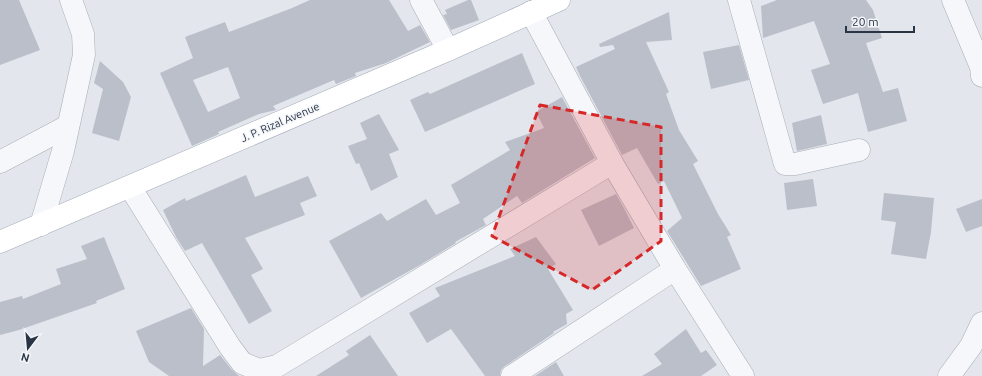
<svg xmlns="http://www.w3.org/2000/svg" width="982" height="376" viewBox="0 0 982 376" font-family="Ubuntu,sans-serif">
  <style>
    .building { fill: #babfca; fill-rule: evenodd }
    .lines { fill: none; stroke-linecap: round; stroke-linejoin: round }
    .minor-casing { stroke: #a7adb7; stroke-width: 23 }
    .major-casing { stroke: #a1aab8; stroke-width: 23 }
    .minor { stroke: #f6f7fa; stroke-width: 22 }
    .major { stroke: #fff; stroke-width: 22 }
    .marked { fill: #d62828; fill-opacity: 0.2; stroke: #d62828; stroke-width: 3; stroke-dasharray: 8 5; stroke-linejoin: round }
    .labels { text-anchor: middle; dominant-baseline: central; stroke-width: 3; stroke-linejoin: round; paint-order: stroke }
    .street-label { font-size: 11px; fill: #293445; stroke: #f3f5f9 }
  </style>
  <rect width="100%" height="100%" fill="#e3e6ec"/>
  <!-- building -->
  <g class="building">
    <path d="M0,0h19l21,50 -40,15z"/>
    <path d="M310,0h79l19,31 12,-6 10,17 -44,21 -31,10 1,3 -20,8 -2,-4 -61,26 3,4 -17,4 -41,18 1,2 -27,12 -32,-73 33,-15 -8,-21 40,-15 4,10 63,-24zM228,67l12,31 -32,14 -15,-32z"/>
    <path d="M468,0h3l8,20 -28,10 -8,-15 4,-1 -2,-4z"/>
    <path d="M777,0h89l7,10 9,28 -16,5 17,49 15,-4 9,33 -39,11 -10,-39 -35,11 -12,-34 19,-6 -16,-43 -51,17 -2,-32z"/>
    <path d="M669,12l3,28 -26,2 23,50 -3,2 13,36 19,31 -5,3 25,50 13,21 -4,2 14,32 -40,17 -34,-55 15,-13 -18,-37 -6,3 -21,-36 -15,7 -42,-79 -4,-9 39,-18 -2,-4 -13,2 -1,-3z"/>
    <path d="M739,45l10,35 -38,9 -8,-37z"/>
    <path d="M522,53l13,31 -110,48 -15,-32 18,-8 2,2z"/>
    <path d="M100,61l23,21 8,15 -12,44 -27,-8 11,-44 -9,-6z"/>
    <path d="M562,97l33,61 -73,45 -5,-7 -34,23 3,6 -31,17 1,1 -36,22 -59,33 -32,-57 52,-28 6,8 39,-22 10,16 24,-12 -9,-18 59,-35 -5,-8 39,-14 -8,-16z"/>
    <path d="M379,114l20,36 -10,4 9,23 -27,14 -12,-28 -3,1 -8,-18 19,-7 -7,-16z"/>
    <path d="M821,115l6,29 -30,7 -5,-28z"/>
    <path d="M246,175l9,22 53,-21 9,20 -17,7 5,12 -60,23 18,31 -12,6 21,36 -23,13 -47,-81 -17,8 -9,-14 -13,-27 22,-12 1,3z"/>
    <path d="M813,179l4,27 -30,4 -3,-27z"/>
    <path d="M884,193l50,5 -3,34 -5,27 -35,-5 5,-32 -15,-2z"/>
    <path d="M616,194l8,14 10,20 -35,18 -18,-36z"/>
    <path d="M982,199v27l-16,6 -10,-23z"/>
    <path d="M104,237l21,52 -29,12 1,2 -78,27 -19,5v-33l22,-6 1,3 38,-15 -5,-15 31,-10 -6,-13z"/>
    <path d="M536,237l20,27 -8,5 25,41 -7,4 1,10 -14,8 1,1 -49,33 -4,4 -1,6h-15l-34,-47 -24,14 -18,-30 31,-17 -5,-8 80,-32 -5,-7z"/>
    <path d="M191,308l13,21 -1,37 17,-11 12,15 7,6h-70l-20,-14 -13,-31z"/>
    <path d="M686,329l15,24 5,-3 11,15 -16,11h-59l20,-12 -8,-10z"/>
    <path d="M370,335l28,41h-82l33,-21 -3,-4z"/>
    <path d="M556,362l8,14h-29z"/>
  </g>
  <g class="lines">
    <!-- minor casing -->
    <g class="minor-casing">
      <g id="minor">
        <path d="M421,0l27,50"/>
        <path d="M739,0l46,164h10l64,-14"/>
        <path d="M953,0l28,67 1,9"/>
        <path d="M531,12l81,151 63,106 68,107"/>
        <path d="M0,162l68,-36"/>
        <path d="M130,187l100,160 12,16 17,7 18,-4 335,-203"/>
        <path d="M41,225l22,-74 21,-96 -1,-21 -12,-34"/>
        <path d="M512,376l163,-107"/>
        <path d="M949,376l22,-30 11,-23"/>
      </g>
    </g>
    <!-- major casing -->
    <g class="major-casing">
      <path id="major" d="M0,242l448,-192 111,-50"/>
    </g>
    <!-- minor -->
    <use href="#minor" class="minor"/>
    <!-- major -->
    <use href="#major" class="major"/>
  </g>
  <!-- marked area -->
  <path class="marked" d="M540,105l121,22v114l-69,49 -100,-54z"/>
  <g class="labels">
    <!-- street labels -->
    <g class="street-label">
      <text transform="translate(280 122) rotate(-23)">J. P. Rizal Avenue</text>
    </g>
  </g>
  <!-- north arrow -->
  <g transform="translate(28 348) rotate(196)" stroke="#f3f5f9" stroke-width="3" paint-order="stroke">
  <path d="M0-3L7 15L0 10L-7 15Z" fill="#293445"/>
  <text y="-6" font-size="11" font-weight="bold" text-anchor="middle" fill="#293445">N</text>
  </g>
  <!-- scale -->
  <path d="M846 26v6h68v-6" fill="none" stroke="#293445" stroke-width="2"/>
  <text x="852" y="26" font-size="12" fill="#293445" stroke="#f3f5f9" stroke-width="3" paint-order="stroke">20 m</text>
</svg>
